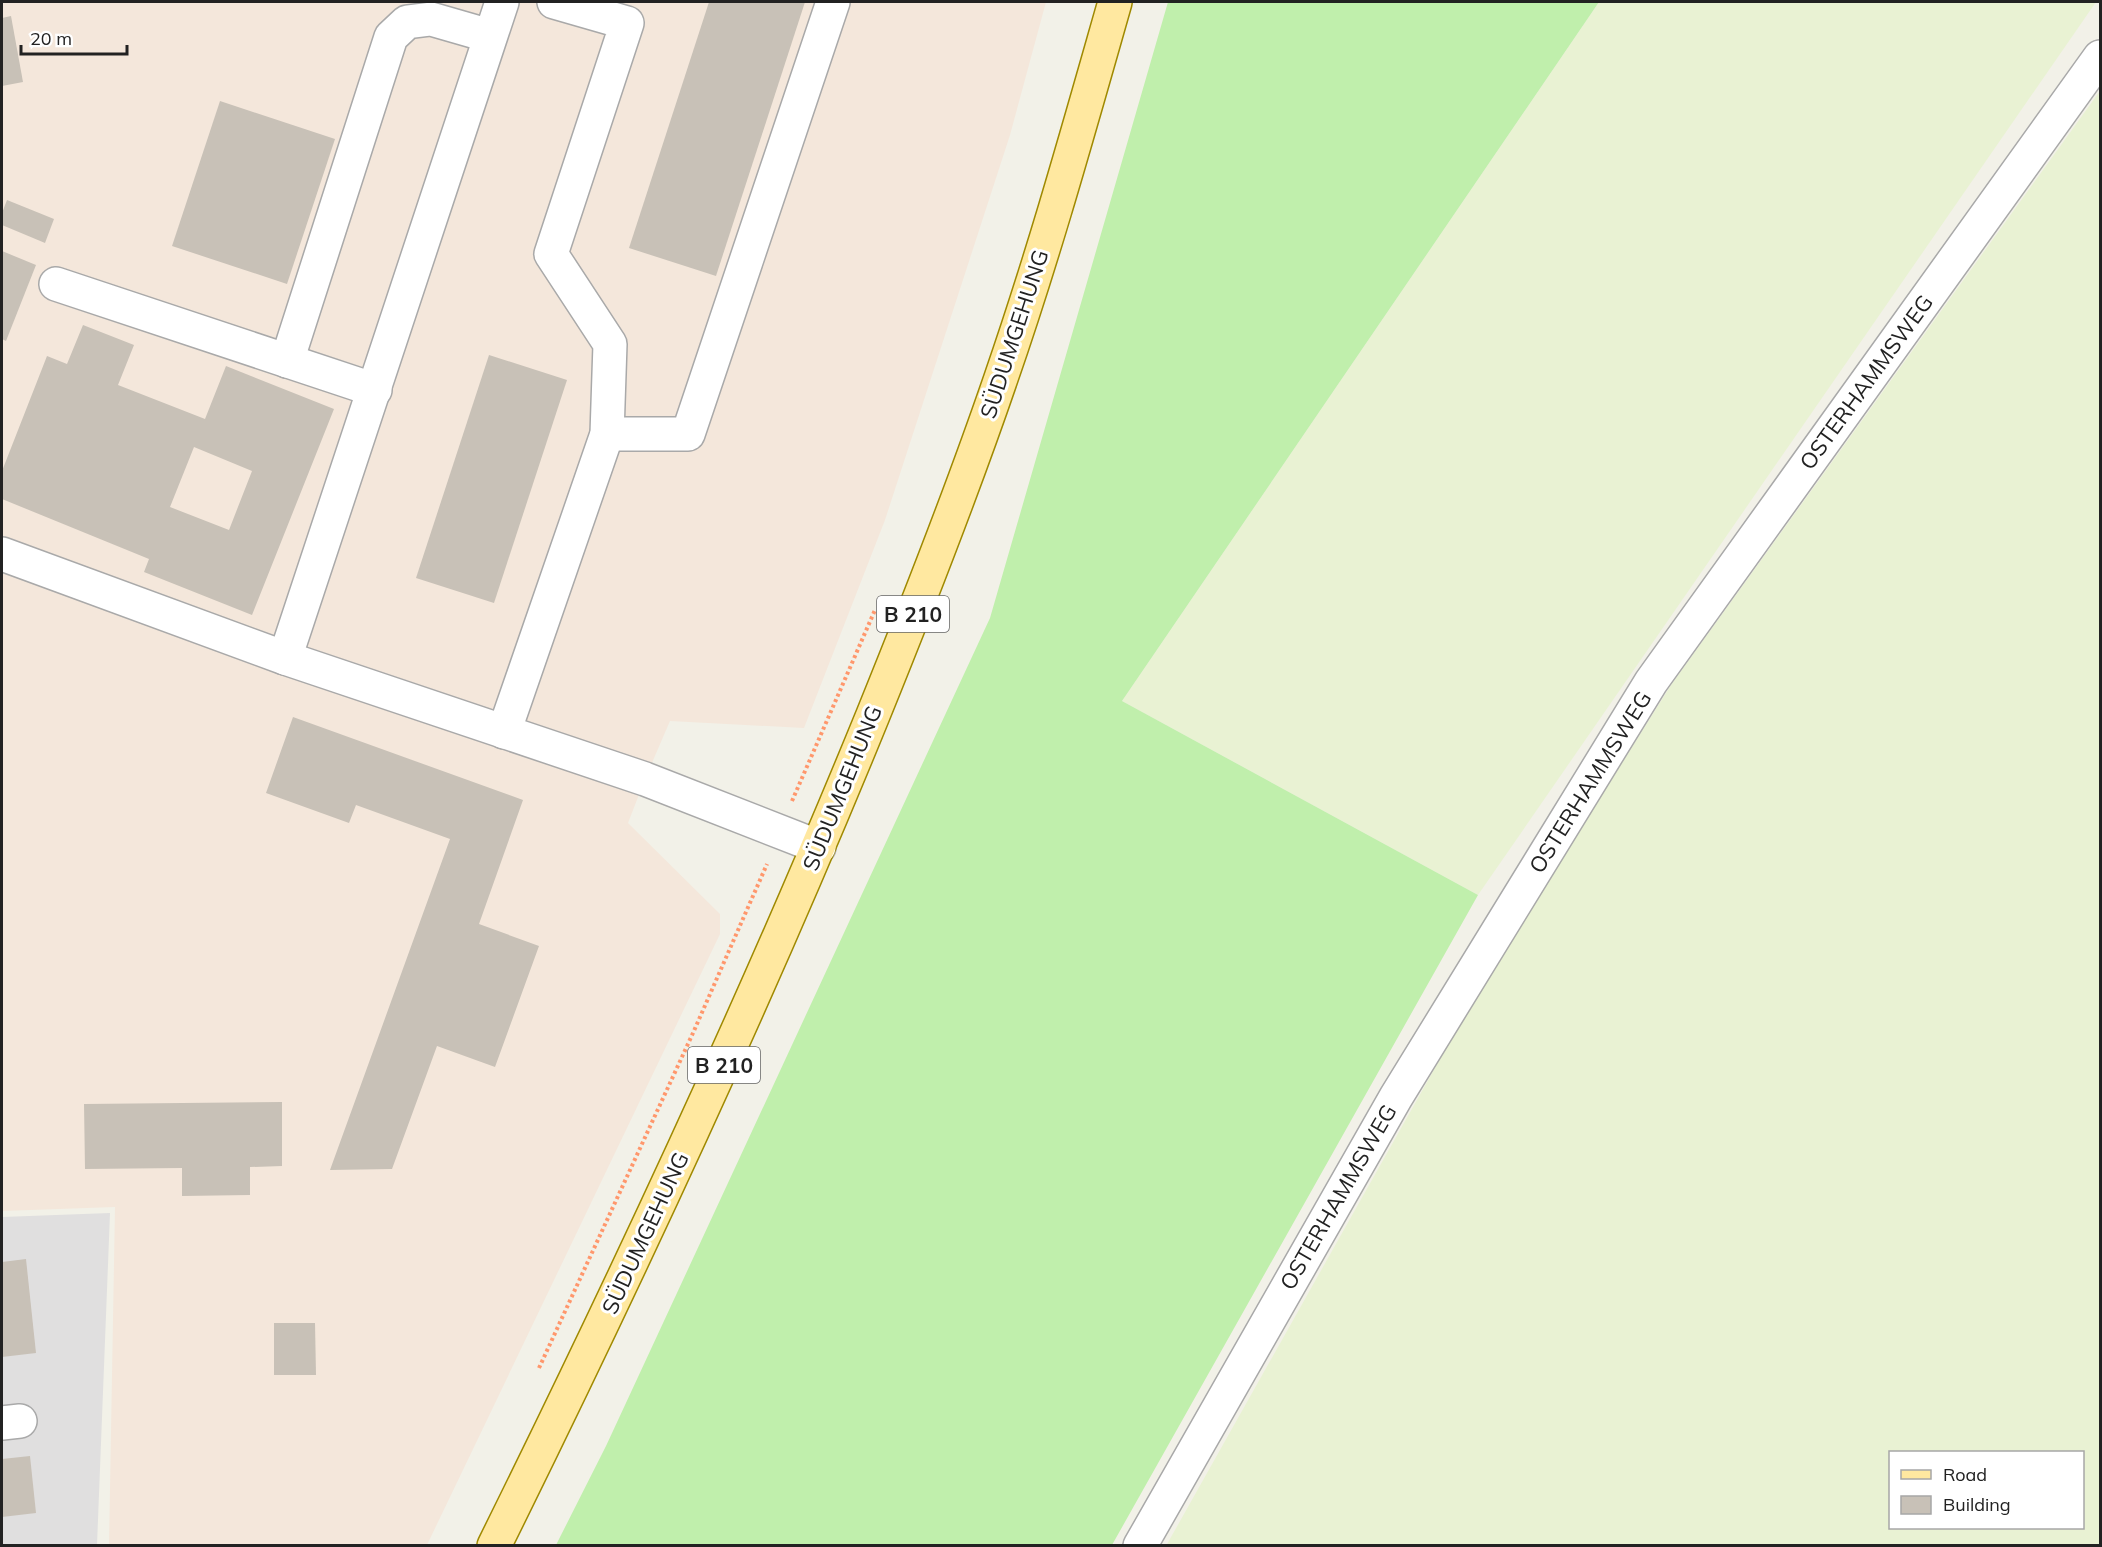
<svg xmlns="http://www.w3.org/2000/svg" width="2102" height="1547" viewBox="0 0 2102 1547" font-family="Mulish,sans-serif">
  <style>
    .residential { fill: #e0dfdf }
    .military { fill: #f4e7db }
    .farmland { fill: #e9f2d3; fill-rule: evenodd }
    .grass { fill: #c0efac }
    .building { fill: #c8c1b7; fill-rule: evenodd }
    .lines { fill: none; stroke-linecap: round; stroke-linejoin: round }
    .minor-casing { stroke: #a9a9a9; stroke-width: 36 }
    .major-casing { stroke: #9f8900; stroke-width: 36 }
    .path { stroke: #ff976c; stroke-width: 4; stroke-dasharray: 3 3; stroke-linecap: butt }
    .minor { stroke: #fff; stroke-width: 33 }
    .major { stroke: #ffe8a0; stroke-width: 33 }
    .labels { text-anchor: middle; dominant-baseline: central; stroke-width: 6; stroke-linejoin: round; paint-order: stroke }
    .shield { fill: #fff; stroke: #646464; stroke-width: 1.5 }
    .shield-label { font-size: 21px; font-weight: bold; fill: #222 }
    .street-label { font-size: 22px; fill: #222; stroke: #fff }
  </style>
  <rect width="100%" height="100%" fill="#f2f1e8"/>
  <!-- residential -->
  <path class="residential" d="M110,1213l-13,332h-95v-328z"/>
  <!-- military -->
  <path class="military" d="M2,2h1044l-36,133 -125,385 -81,208 -134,-7 -25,58 -17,44 92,91v20l-293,611h-318l6,-338 -113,4z"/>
  <!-- farmland -->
  <g class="farmland">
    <path d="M1599,2h497l-618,893 -356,-194z"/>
    <path d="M2100,91v1454l-934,1 310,-551 195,-310zM1890,1452h192v76h-192z"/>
  </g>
  <!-- grass -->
  <path class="grass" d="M1168,2h431l-477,699 356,194 -366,650h-556l50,-99 384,-828z"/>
  <!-- building -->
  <g class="building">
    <path d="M709,2h96l-89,274 -87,-28z"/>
    <path d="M11,16l12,66 -21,4v-68z"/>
    <path d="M220,101l115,38 -48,145 -115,-38z"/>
    <path d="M7,200l47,19 -9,24 -43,-18v-12z"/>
    <path d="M2,251l34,14 -30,76 -4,-2z"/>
    <path d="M83,325l51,20 -16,40 87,34 21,-53 108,43 -82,206 -108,-43 5,-13 -147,-60v-28l45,-115 20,8zM194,447l58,24 -23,59 -59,-23z"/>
    <path d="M489,355l78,25 -73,223 -78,-25z"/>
    <path d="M293,717l230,83 -44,124 60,22 -44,121 -58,-21 -45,123 -62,1 120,-331 -94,-34 -7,18 -83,-30z"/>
    <path d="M282,1102v64l-32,1v28l-68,1v-28l-97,1 -1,-65z"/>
    <path d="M26,1259l10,94 -34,4v-95z"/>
    <path d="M274,1323h41l1,52h-42z"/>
    <path d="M30,1456l6,57 -34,4v-58z"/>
  </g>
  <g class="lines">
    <!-- minor casing -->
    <g class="minor-casing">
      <g id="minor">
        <path d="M56,284l319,106"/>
        <path d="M287,361l104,-324 16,-15 24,-3 59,17"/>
        <path d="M607,434h81l145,-432"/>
        <path d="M2,554l283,104 360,121 174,68"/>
        <path d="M285,658l217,-656"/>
        <path d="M504,732l103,-298 3,-90 -59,-90 76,-231 -73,-21"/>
        <path d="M2,1423l18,-2"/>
        <path d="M1140,1546l256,-449 255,-415 449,-625"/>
      </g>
    </g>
    <!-- major casing -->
    <g class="major-casing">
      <path id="major" d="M494,1546c135,-273 264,-549 379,-831 45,-111 89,-223 128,-337 43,-124 78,-250 114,-376"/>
    </g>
    <!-- path -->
    <g class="path">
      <path d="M792,801l83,-191"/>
      <path d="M539,1368l154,-335 74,-169"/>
    </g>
    <!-- minor -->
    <use href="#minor" class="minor"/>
    <!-- major -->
    <use href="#major" class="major"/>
  </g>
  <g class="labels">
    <!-- shield labels -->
    <g class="shield">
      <rect x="877" y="596" width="72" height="36" rx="4.5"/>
      <rect x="688" y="1047" width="72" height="36" rx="4.5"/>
    </g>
    <g class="shield-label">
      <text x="913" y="614">B 210</text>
      <text x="724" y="1065">B 210</text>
    </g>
    <!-- street labels -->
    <g class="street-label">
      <text transform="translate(1014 334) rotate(-72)">SÜDUMGEHUNG</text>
      <text transform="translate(1866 382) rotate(-54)">OSTERHAMMSWEG</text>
      <text transform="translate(1590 782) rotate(-58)">OSTERHAMMSWEG</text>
      <text transform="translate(842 788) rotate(-68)">SÜDUMGEHUNG</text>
      <text transform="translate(1338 1197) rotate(-60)">OSTERHAMMSWEG</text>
      <text transform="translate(645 1233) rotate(-65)">SÜDUMGEHUNG</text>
    </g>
  </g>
  <!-- border -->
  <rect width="2102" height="1547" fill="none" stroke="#222222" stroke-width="6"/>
  <!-- legend -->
  <rect x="1889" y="1451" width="195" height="78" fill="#ffffff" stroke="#a7a7a7" stroke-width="1.5"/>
  <rect x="1901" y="1470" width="30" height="9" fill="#ffe8a0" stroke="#a7a7a7" stroke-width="1.5"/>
  <text x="1943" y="1481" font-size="18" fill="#222222">Road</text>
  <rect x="1901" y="1496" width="30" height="18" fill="#c8c1b7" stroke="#a7a7a7" stroke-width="1.5"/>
  <text x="1943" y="1511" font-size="18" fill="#222222">Building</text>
  <!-- scale -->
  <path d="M21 45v9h106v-9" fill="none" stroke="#222222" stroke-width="3"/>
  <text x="30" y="45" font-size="18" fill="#222222" stroke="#ffffff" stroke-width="4.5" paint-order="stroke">20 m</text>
</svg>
